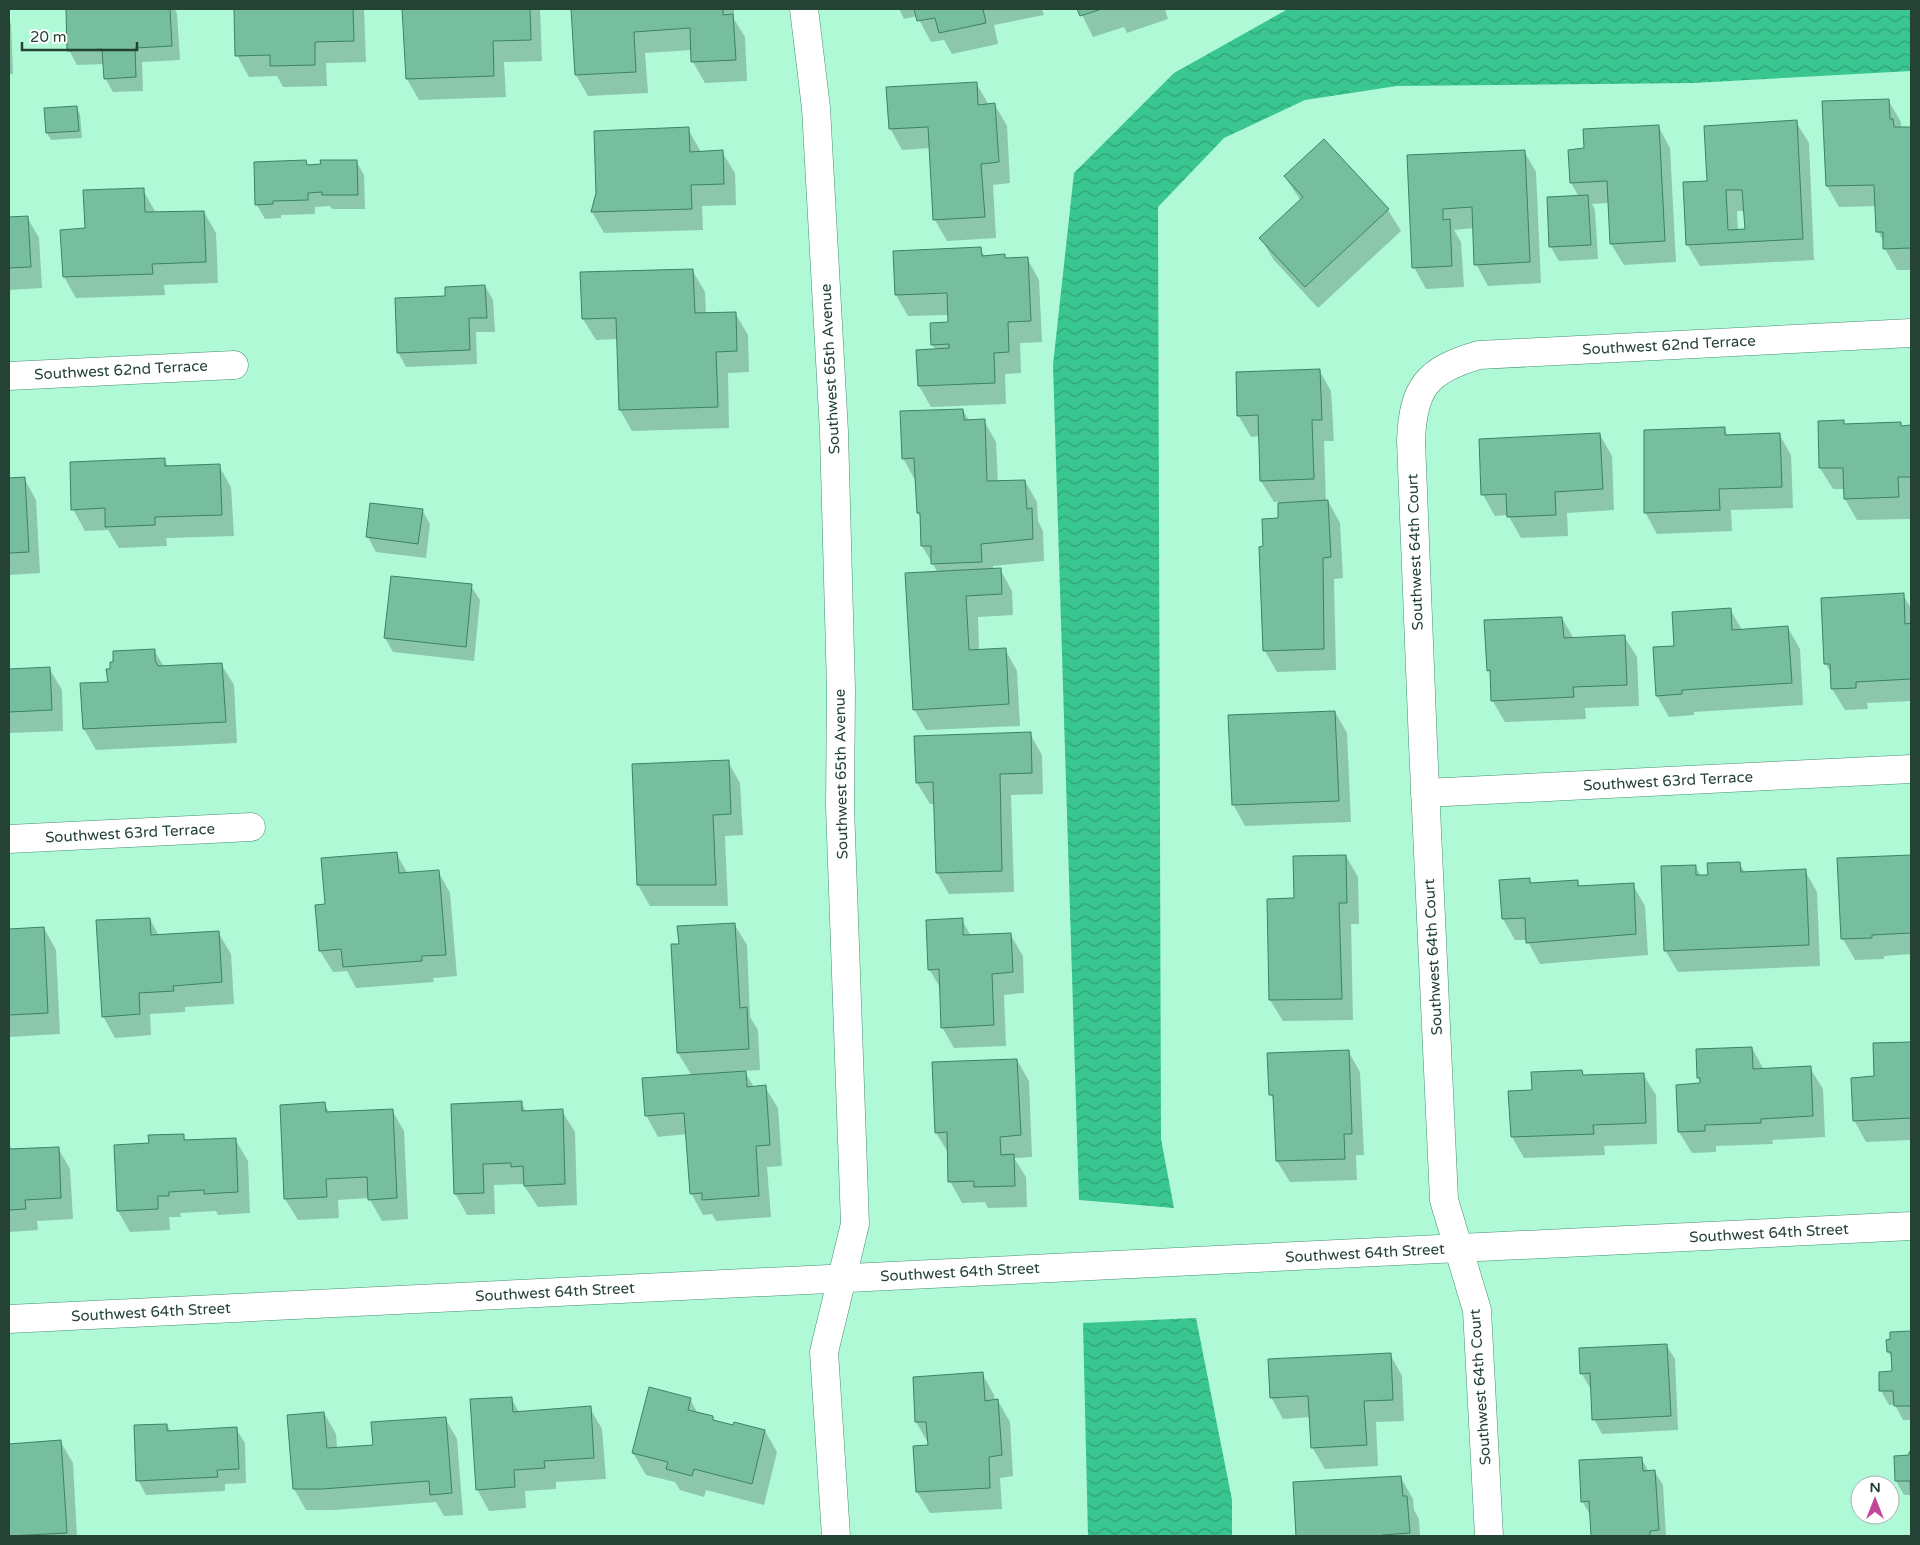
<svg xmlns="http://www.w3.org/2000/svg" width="1920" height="1545" viewBox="0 0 1920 1545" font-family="'Varela Round',sans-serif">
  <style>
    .water { fill: url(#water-waves) }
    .shadow { fill: #0003; fill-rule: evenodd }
    .building { fill: #76be9d; stroke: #3a8364; fill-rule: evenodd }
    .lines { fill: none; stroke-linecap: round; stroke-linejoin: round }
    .street-casing { stroke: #478f70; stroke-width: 29 }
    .secondary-casing { stroke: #478f70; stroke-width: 29 }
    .street { stroke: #fff; stroke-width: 28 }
    .secondary { stroke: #fff; stroke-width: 28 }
    .labels { text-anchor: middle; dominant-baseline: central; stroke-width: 4; stroke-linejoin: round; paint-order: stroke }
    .street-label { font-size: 15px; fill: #244335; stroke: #fff }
  </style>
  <defs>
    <pattern id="water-waves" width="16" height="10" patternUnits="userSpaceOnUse" patternTransform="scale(1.25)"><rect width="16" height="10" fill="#3ac691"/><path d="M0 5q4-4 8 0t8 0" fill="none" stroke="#31a277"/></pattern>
  </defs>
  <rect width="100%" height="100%" fill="#aff9d6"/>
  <!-- water -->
  <g class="water">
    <path d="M1288,9h623v62l-218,12 -296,3 -92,14 -81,38 -66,69 3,932 13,69 -95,-8 -26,-835 21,-192 100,-100z"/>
    <path d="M1196,1318l36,182v36h-144l-5,-213z"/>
  </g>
  <!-- shadow -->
  <g class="shadow">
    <path d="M67,9h108l2,5 3,46 -38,2 1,29 -30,1 -8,-14 -1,-14 -27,1 -8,-15z"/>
    <path d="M235,9h129l2,53 -40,1 1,23 -44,1 -6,-11 -28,1 -12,-22z"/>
    <path d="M404,9h136l2,52 -38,1 2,35 -87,3 -12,-21z"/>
    <path d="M572,9h162v10l11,18 2,44 -42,2 -12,-21 -1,-12 -47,3 3,40 -60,3 -12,-21z"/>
    <path d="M899,9h143l2,6 -50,10 4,19 -46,10 -8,-14 -13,2 -14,-26 -13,3z"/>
    <path d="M1079,9h86l3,10 -41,14 -3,-6 -31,10z"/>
    <path d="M9,20l2,4 2,50h-4z"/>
    <path d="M976,83l13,22h6l12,21 3,57 -17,2 3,53 -49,3 -12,-21 -4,-72 -29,2 -12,-22z"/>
    <path d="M1888,100l13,22v6h10v142h-14l-12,-21 -1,-6 -6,-12 -2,-25 -37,1 -12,-21 -3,-83z"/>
    <path d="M76,107l4,7 2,24 -31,2 -4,-7z"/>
    <path d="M1796,122l13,21 5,117 -114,6 -13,-22 21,-62zM1737,211h8l1,19 -8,1z"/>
    <path d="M1658,126l12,22 6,114 -52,3 -13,-21 -2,-41 -17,1 3,6 3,49 -39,2 -9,-15 29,-49 -8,-14 15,-33z"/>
    <path d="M688,129l13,23h21l13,21 1,32 -34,1 1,24 -99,3 -12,-21z"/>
    <path d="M1324,141l64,69 13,21 -83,77 -45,-49 -12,-21 40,-37 -16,-24z"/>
    <path d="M1524,151l12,21 5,111 -53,3 -12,-22 -2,-36 -20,2 7,12 3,45 -38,2 -12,-22 -6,-110z"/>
    <path d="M305,161l3,5 48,-5 8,14 1,34h-33l-2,-3 -15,1v7l-34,1v3l-16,1 -8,-14z"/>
    <path d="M143,190l13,23 48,-1 12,21 2,50 -54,2 1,10 -89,3 -12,-21 22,-47z"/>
    <path d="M27,217l12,21 3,50 -33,2v-72z"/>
    <path d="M980,249l5,8 20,-1 1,3 21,-1 12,22 3,62 -22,1 1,30 -16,1 1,30 -75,3 -12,-21 -2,-35 19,-1 -4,-6 18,-20 -1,-9 -41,1 -12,-21z"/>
    <path d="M692,270l13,22 1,22 29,-1 13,22 1,37 -21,1 1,55 -97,3 -12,-21 -2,-71 -22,1 -13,-21z"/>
    <path d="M485,286l8,14 2,32h-19l1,32 -71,3 -8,-15 48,-55z"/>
    <path d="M1319,370l12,21 3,50h-10l2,60h2l12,22 3,55 -9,1 2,91 -59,2 -12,-21v-104l15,-27 -1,-18h-5l-13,-21 -1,-45 -9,1 -13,-22z"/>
    <path d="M963,410l6,11h15l12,21 2,40 27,-1 12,21 1,19 5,10 1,30 -51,5v4l7,-1 12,22 1,24 -35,2 1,34 26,-2 12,22 3,55 -94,4 -12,-21 24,-136 -16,-27 -1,-28 -3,-5 -3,-33 -12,-22z"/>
    <path d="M1843,421l2,4 55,-2 2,4h9v92l-54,1 -12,-21v-10h-12l-13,-21z"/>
    <path d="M1724,428l4,8 51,-2 12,21 2,53 -62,2 1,21 -75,3 -12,-22z"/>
    <path d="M1600,435l12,21 2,54 -47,3 1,23 -47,2 -13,-23 -13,1 -12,-21z"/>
    <path d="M164,459l5,9 50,-2 12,21 3,49 -68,2 1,8 -48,2 -11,-18 -23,1 -12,-22z"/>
    <path d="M24,478l12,22 4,73 -31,2v-96z"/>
    <path d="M422,510l8,14 -4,34 -50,-6 -8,-15z"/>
    <path d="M392,578l79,8 9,14 -6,61 -81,-9 -8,-14z"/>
    <path d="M1903,595l8,13v93l-44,2 1,6 -23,1 -13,-21v-15l-7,-11z"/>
    <path d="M1730,609l12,21 46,-2 12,21 3,56 -109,7v3l-25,2 -12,-21 18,-49z"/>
    <path d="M1562,618l12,21 50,-3 13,21 2,49 -54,2 1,11 -81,3 -13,-22v-23l-4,-7z"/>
    <path d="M154,650l10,17 57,-3 13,21 3,58 -141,7 -12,-21z"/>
    <path d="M49,668l13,22 1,41 -54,2v-63z"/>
    <path d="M1335,712l12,21 4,89 -106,4 -12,-22z"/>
    <path d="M1030,734l12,21 1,39 -32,1 3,97 -65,2 -12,-21 -2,-69h-5l-13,-21z"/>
    <path d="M728,762l12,21 3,52 -18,1 3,70h-78l-12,-21z"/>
    <path d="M396,853l12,21 30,-3 12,22 7,83 -24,2 1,4 -78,6 -9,-17 -14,1 -13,-21 -3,-45h9z"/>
    <path d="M1346,856l12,21 1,47h-8l2,96 -70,1 -13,-21 25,-101z"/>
    <path d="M1911,856v98l-27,2v3l-29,1 -12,-21 -4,-80z"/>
    <path d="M1739,863l6,10 60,-2 12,21 3,74 -142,6 -13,-22 30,-84 6,10h8z"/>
    <path d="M1530,880l2,4 45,-2 4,5 52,-2 12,21 3,49 -108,9 -13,-24h-12l-12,-21z"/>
    <path d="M150,919l9,17 59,-4 13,22 3,50 -49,3v5l-35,2 1,21 -36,3 -12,-22z"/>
    <path d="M962,920l9,16 39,-2 13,22 1,37 -20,2 2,51 -52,2 -12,-21 -1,-38 -12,-20z"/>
    <path d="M734,924l13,21 3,72 8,13 2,40 -16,1 10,16h11l13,21 4,58 -15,1 4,50 -55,4 -4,-7 -9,1 -12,-22 -4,-59 -29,3 -12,-22 46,-39 -14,-23 2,-107z"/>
    <path d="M44,928l12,22 4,84 -51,3v-103z"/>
    <path d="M1911,1043v97l-45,2 -12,-22 21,-42 -1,-33z"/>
    <path d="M1752,1048l12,22 46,-2 13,21 2,48 -53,3 1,4 -57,2v6l-24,1 -13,-21 22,-47 -3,-8z"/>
    <path d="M1348,1051l12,21 4,83h-8l1,25 -67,2 -13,-21 -2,-59 -5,-8z"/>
    <path d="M1017,1060l12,21 3,76 -18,1 12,19 1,30 -39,1 -3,-6 -23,1 -12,-22 -1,-27 -13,-21z"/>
    <path d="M1581,1071l3,5 59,-2 13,21 1,49 -53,2 1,9 -81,3 -12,-21 21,-46z"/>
    <path d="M521,1102l5,10 36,-1 13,21 2,73 -39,2 -15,-23 -29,1 1,29 -28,1 -12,-22z"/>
    <path d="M324,1104l6,9 62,-3 12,21 4,88 -26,2 -13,-23 -31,2 1,18 -41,2 -13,-21z"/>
    <path d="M183,1135l3,6 49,-2 13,22 2,52 -32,2 -2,-4 -36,2 1,4h-12l1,13 -40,2 -12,-21 32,-67z"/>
    <path d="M9,1144l3,6 46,-2 12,21 3,50 -36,2 1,9 -29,2z"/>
    <path d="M1911,1332v88h-8l-8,-15h-6l-8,-14 12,-19v-13l-5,-7 4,-19z"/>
    <path d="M1666,1345l9,14 3,71 -76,4 -8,-15 -2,-31h-2l-8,-14z"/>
    <path d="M1390,1354l12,22 2,45 -28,1 2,44 -53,3 -13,-22 -1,-30 -28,2 -12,-22z"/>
    <path d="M982,1373l12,22 1,6h3l12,21 3,54 -13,2 2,31 -72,4 -13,-21 13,-46 -14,-24z"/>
    <path d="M511,1398l8,14 71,-4 12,21 4,50 -50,3v7l-31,2 1,17 -37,3 -12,-22z"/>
    <path d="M690,1399l8,15 14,3 3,5 50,9 12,21 -13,53 -58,-15 -2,7 -24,-7 -5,-8 -29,-7 -13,-22z"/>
    <path d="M324,1413l12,21 1,14 37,-2 71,-28 12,21 6,76 -19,1 -8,-14 -101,8h-29l-12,-21z"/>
    <path d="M167,1425l4,7 65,-3 9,14 1,40 -21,1v7l-79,4 -8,-15z"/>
    <path d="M60,1441l13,22 4,73h-68v-91z"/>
    <path d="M1910,1453h1v42h-7l-8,-14 14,-24z"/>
    <path d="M1641,1458l8,14 5,-1 9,14 3,51h-74l-1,-20 -9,-15z"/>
    <path d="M1401,1478l12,21 1,11 5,9 1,17h-123l-3,-53z"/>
  </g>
  <!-- building -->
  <g class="building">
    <path d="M66,9h104l2,37 -37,2 1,29 -32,2 -2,-30 -35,2z"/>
    <path d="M234,9h119l1,32 -39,1v23l-45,1v-11l-35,1z"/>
    <path d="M402,9h128l1,31 -38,1 1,35 -88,3z"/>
    <path d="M571,9h152v6l10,-1 3,46 -45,2 -1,-34 -56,4 2,40 -61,3z"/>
    <path d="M914,9h69l3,14 -47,10 -4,-15 -18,3z"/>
    <path d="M1077,9h25l-22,7z"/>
    <path d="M977,82l1,23 17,-2 4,59 -18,2 4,53 -52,3 -5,-93 -39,2 -3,-42z"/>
    <path d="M1889,99l1,20h3l1,8h17v121l-28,1v-17h-7l-2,-47 -48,1 -4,-85z"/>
    <path d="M77,106l2,25 -33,2 -2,-25z"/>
    <path d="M1797,120l6,119 -117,6 -3,-63 24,-1 -3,-55zM1726,190h16l3,39 -17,1z"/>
    <path d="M1659,125l6,116 -55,3 -3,-63 -37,2 -2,-33 16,-2 -1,-19z"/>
    <path d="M689,127l1,25 33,-2 1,34 -33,1 1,24 -101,3 5,-19 -2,-62z"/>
    <path d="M1324,139l65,70 -84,78 -46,-49 44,-41 -19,-21z"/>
    <path d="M1525,150l5,112 -56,3 -2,-58 -29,2v11l7,-1 2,47 -40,2 -5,-113z"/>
    <path d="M306,160l1,5 14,-1 -1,-4h37l1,35h-36v-3l-14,1v7l-35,1v3l-18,1 -1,-43z"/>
    <path d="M144,188l1,24 59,-1 2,51 -54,2 1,10 -90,3 -3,-47 25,-2 -2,-38z"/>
    <path d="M1588,195l3,50 -42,2 -2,-50z"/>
    <path d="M28,216l3,51 -22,1v-51z"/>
    <path d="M981,247l1,9 23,-2v4l23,-1 3,64 -23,1 1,30 -15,1 1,30 -77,3 -2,-36 33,-2v-4l-18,1 -1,-22 18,-1 -1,-29 -52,2 -2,-44z"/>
    <path d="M693,269l2,44 41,-1 1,39 -21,1 2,55 -99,3 -3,-92 -34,1 -2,-47z"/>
    <path d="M485,285l2,33h-18l1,32 -73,3 -2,-55 50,-2v-9z"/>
    <path d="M1320,369l2,51h-10l2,59 -54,2 -2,-66 -21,1 -1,-44z"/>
    <path d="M963,409l1,11 21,-1 2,62 38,-1 2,29 5,-1 1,31 -52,5 1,18 -51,2v-18h-10l-1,-33h-3l-3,-55 -12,1 -2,-48z"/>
    <path d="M1844,420v4l57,-2v4l10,-1v52h-13l1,20 -55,2 -1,-31h-24l-1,-47z"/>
    <path d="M1725,427v8l55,-2 2,54 -63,2 1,21 -76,3v-83z"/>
    <path d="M1600,433l3,56 -48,3 1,23 -49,2 -1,-23 -25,1 -2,-56z"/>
    <path d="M165,458v8l55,-2 2,51 -67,2v8l-50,2v-19l-34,2 -1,-48z"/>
    <path d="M25,477l4,75 -20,1v-75z"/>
    <path d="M1328,500l3,57 -8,1 1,91 -61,2 -4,-104 4,-1 -1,-27 16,-1v-15z"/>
    <path d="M370,503l53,6 -5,35 -52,-7z"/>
    <path d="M1001,568l1,26 -36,2 3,54 37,-2 3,56 -96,6 -8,-137z"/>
    <path d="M391,576l81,8 -6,63 -82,-9z"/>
    <path d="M1904,593l1,31 6,-1v56l-55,3v6l-25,1 -1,-25h-6l-3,-66z"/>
    <path d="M1731,608l1,22 56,-4 4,57 -110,7v4l-26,2 -3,-49 21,-1 -2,-34z"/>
    <path d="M1562,617l2,21 61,-3 2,50 -54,2 1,10 -83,4 -1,-31 -3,1 -3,-51z"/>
    <path d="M155,649v11l3,6 64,-3 4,59 -143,7 -3,-46 28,-1 -2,-13h4v-7h3v-11z"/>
    <path d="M50,667l2,43 -43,2v-43z"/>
    <path d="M1335,711l4,90 -107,4 -4,-90z"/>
    <path d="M1031,732l1,41 -32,1 2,97 -66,2 -3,-91 -17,1 -2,-47z"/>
    <path d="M729,760l2,54 -18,1 3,70h-79l-5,-121z"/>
    <path d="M397,852l2,21 40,-3 7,85 -24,1v5l-79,6 -2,-18 -22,2 -4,-46 10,-1 -4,-46z"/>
    <path d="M1346,855l1,48h-8l3,96 -73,1 -2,-101 27,-1 -1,-42z"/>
    <path d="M1911,855v78l-39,2v3l-31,1 -4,-81z"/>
    <path d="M1740,862l1,10 65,-3 3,76 -145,6 -3,-85 35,-1v10h12l-1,-12z"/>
    <path d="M1530,878v5l48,-3v6l56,-3 2,51 -110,9 -1,-25 -23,1 -3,-39z"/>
    <path d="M150,918l1,17 68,-4 3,51 -49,4 1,5 -35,2 1,21 -38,3 -6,-97z"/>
    <path d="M963,918v17l48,-2 2,39 -21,2 2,51 -53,3 -2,-59 -11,1 -2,-50z"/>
    <path d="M735,923l5,85 7,-1 2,42 -72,4 -6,-109h8l-2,-18z"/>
    <path d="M44,927l4,86 -39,2v-86z"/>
    <path d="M1911,1042v76l-58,3 -2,-43 23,-2 -1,-33z"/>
    <path d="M1752,1047l1,22 58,-3 2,50 -52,3v4l-56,2v6l-27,1 -2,-47 24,-2v-5h-3l-1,-29z"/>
    <path d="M1349,1050l3,84h-8l1,25 -69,2 -3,-66h-4l-2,-42z"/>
    <path d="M1017,1059l4,76 -21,2 1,18 13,-1 1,32 -41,1v-6l-26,1 -1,-50 -12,1 -3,-71z"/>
    <path d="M1582,1070l1,5 61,-2 2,50 -53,2 1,9 -83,3 -3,-46 24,-1 -1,-18z"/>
    <path d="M746,1071l1,16 19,-2 4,60 -14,1 3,50 -57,4v-7l-12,1 -6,-81 -39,3 -3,-38z"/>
    <path d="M522,1101v10l41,-2 2,75 -41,2 -1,-20 -12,1v-4l-28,1 1,29 -30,1 -3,-90z"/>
    <path d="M325,1102l1,10 67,-3 4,89 -29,2 -1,-23 -41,2 1,18 -43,2 -4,-94z"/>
    <path d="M184,1134v6l52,-2 2,54 -34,2v-4l-35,2v4h-11v13l-41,2 -3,-66 35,-2 -1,-8z"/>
    <path d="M59,1147l2,51 -36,2 1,9 -17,1v-61z"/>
    <path d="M1911,1331v75h-17l-1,-15h-14v-19l13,-1 -1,-19h-4l-1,-12 4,-1v-7z"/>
    <path d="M1667,1344l4,72 -79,4 -2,-47 -10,1 -1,-26z"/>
    <path d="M1391,1353l2,47 -29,1 3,44 -56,3 -3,-52 -38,2 -2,-39z"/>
    <path d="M983,1372l2,29 13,-2 4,56 -13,2 1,31 -74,4 -3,-46 15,-1 -2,-23h-11l-2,-45z"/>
    <path d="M649,1387l42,11 -3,12 25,6v4l20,5 1,-3 31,8 -13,54 -58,-15 -2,7 -26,-7 2,-7 -36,-9z"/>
    <path d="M512,1397l1,15 78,-6 3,52 -50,3 1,7 -31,2 1,17 -39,3 -6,-91z"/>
    <path d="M324,1412l3,36 46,-3 -2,-23 75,-5 6,76 -22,2 -1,-14 -107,8h-29l-6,-74z"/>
    <path d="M167,1424v7l70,-4 2,42 -22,1 1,7 -82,4 -2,-56z"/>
    <path d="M61,1440l6,93 -58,3v-92z"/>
    <path d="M1911,1451v68l-1,-38h-15l-1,-25 15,-1v-3z"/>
    <path d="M1642,1457l1,14 12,-1 4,60 -9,1v5h-59l-2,-35 -8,1 -2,-42z"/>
    <path d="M1401,1476l2,20h4l3,37 -28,2v1h-86l-3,-54z"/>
  </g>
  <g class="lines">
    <!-- street casing -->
    <g class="street-casing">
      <g id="street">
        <path d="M804,9l12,99 18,324 7,257 -1,118 15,417 -31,128 12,184"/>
        <path d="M9,376l225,-11"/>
        <path d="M1425,793l486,-24"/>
        <path d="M9,839l242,-12"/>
        <path d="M1489,1536l-12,-226 -33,-110 -21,-456 -12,-303c2,-54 16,-71 68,-86l432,-22"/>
      </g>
    </g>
    <!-- secondary casing -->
    <g class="secondary-casing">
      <path id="secondary" d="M9,1319l1902,-93"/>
    </g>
    <!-- street -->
    <use href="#street" class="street"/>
    <!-- secondary -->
    <use href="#secondary" class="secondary"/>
  </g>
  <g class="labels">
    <!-- street labels -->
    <g class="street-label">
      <text transform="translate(1669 345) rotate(-3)">Southwest 62nd Terrace</text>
      <text transform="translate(830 369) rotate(-93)">Southwest 65th Avenue</text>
      <text transform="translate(121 370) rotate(-3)">Southwest 62nd Terrace</text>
      <text transform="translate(1415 552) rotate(-92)">Southwest 64th Court</text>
      <text transform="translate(841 774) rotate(-91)">Southwest 65th Avenue</text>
      <text transform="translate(1668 781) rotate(-3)">Southwest 63rd Terrace</text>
      <text transform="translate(130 833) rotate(-3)">Southwest 63rd Terrace</text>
      <text transform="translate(1433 957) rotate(-93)">Southwest 64th Court</text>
      <text transform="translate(1769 1233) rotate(-3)">Southwest 64th Street</text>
      <text transform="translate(1365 1253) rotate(-3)">Southwest 64th Street</text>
      <text transform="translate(960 1272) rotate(-3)">Southwest 64th Street</text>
      <text transform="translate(555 1292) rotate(-3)">Southwest 64th Street</text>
      <text transform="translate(151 1312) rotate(-3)">Southwest 64th Street</text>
      <text transform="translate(1480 1387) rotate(-94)">Southwest 64th Court</text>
    </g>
  </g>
  <!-- border -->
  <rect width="1920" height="1545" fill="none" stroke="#244335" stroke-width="20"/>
  <!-- north arrow -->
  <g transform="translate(1875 1500)"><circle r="24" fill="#ffffff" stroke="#a7b4ae"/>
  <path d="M0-4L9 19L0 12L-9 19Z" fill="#c24798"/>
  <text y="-8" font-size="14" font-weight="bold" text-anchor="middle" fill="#244335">N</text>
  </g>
  <!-- scale -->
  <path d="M22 42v8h115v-8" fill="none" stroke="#244335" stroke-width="2.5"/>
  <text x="30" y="42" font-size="15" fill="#244335" stroke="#ffffff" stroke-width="4" paint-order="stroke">20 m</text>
</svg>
